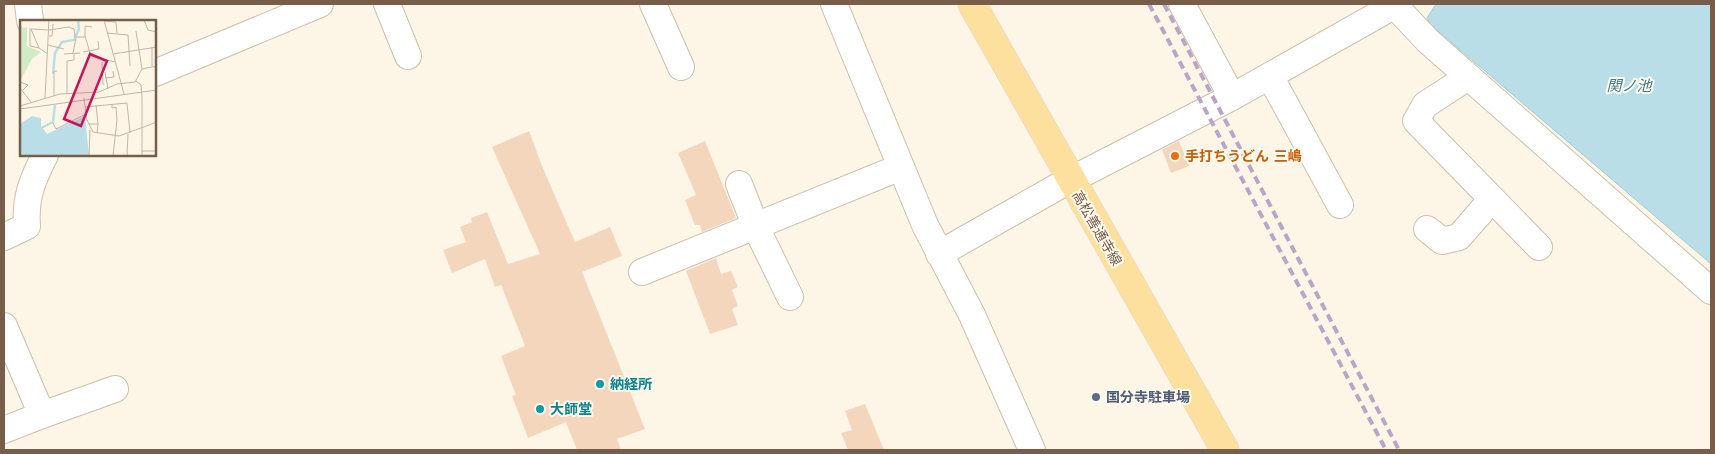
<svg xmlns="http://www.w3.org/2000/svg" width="1715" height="454" viewBox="0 0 1715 454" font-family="'DejaVu Sans','Noto Sans JP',sans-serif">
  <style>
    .water { fill: #badee8; stroke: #a0cdda }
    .building { fill: #f4d6bd }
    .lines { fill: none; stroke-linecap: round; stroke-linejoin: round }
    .street-casing { stroke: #cfbeac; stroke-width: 28 }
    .primary-casing { stroke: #dcd5d0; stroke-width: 29 }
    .street { stroke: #fff; stroke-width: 26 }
    .primary { stroke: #fde09d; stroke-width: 28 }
    .rail { stroke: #baa4c8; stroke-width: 4; stroke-dasharray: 8 5; stroke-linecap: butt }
    .food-dot { fill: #e8710a; stroke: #fff9ed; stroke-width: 2 }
    .culture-dot { fill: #0f9aa8; stroke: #fff9ed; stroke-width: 2 }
    .service-dot { fill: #5c6f8a; stroke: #fff9ed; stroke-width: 2 }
    .labels { text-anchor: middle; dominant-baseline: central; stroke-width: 4; stroke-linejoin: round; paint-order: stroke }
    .food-label { font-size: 14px; font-weight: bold; fill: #c56008; stroke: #fff9ed; text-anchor: start }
    .street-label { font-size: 14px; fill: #785d4a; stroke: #fff9ed }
    .culture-label { font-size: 14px; font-weight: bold; fill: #0d838f; stroke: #fff9ed; text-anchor: start }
    .service-label { font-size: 14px; font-weight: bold; fill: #4e5e75; stroke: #fff9ed; text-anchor: start }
    .water-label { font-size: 15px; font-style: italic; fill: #427a8c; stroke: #fff9ed }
    .inset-river { fill: none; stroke: #badee8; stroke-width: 2.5 }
    .inset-road { fill: none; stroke: #c4b4a3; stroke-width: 1 }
    .view { fill: #c2185b; fill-opacity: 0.15; stroke: #c2185b; stroke-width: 2.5 }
    .inset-edge { fill: none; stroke: #785d4a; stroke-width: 2.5 }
  </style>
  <rect width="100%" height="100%" fill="#fdf6e6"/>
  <!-- water -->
  <path class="water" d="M1436,4h275v260l-280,-239 -4,-7z"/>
  <!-- building -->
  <g class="building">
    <path d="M529,131l13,35 33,76 35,-15 12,29 -40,16 63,157 -28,10 4,11h-44l-11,-28 -38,16 -16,-42 4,-1 -15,-39 24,-10 -24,-61 -6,2 -10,-28 -33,14 -9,-23 23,-8 -6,-15 12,-5 -1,-4 16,-6 21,52 32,-10 -48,-107z"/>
    <path d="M705,141l31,77 -34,14 -2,-7h-5l-10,-25 11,-5 -18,-42z"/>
    <path d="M1179,141l10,25 -18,7 -9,-23z"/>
    <path d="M716,258l5,16 10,-3 7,16 -6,3 6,16 -6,3 6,16 -28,9 -24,-63z"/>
    <path d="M865,404l19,46h-36l-7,-17 11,-3 -7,-19z"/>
  </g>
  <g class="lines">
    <!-- street casing -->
    <g class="street-casing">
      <g id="street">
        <path d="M28,4l2,17"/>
        <path d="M387,4l21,52"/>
        <path d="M653,4l28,63"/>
        <path d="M834,4l91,221 47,90 60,135"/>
        <path d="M1182,4l50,93"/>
        <path d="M1394,5l34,36 283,250"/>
        <path d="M155,73l165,-69"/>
        <path d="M1270,76l70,129"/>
        <path d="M1468,77l-43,28 -9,16 123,126"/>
        <path d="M739,184l17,43 34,70"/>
        <path d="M1427,229l15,12 17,-4 33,-38"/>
        <path d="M4,237l23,-11c-2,-29 5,-45 18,-71"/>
        <path d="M939,254l118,-67 175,-90 165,-93"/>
        <path d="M642,272l259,-105"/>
        <path d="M4,326l38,89 -38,15"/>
        <path d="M42,415l73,-26"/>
      </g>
    </g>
    <!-- primary casing -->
    <g class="primary-casing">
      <path id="primary" d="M972,4l253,446"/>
    </g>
    <!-- street -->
    <use href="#street" class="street"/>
    <!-- primary -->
    <use href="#primary" class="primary"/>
    <!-- rail -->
    <g class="rail">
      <path d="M1149,4l237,446"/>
      <path d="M1164,4l235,446"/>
    </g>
  </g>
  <!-- markers -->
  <circle class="food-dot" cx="1175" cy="156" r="5"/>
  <g class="culture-dot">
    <circle cx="600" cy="384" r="5"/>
    <circle cx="540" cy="409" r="5"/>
  </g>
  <circle class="service-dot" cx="1096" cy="397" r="5"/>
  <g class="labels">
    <!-- food labels -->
    <g class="food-label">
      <text x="1185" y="156">手打ちうどん 三嶋</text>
    </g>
    <!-- street labels -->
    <g class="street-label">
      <text transform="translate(1097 228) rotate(60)">高松善通寺線</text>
    </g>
    <!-- culture labels -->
    <g class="culture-label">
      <text x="610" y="384">納経所</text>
      <text x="550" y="409">大師堂</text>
    </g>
    <!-- service labels -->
    <g class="service-label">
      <text x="1106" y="397">国分寺駐車場</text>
    </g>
    <!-- water labels -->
    <g class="water-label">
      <text x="1629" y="86">関ノ池</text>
    </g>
  </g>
  <!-- overview -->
  <g transform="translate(20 20)">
    <rect width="136" height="136" fill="#fdf6e6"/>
    <path d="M0,4l3,4 4,-1v19l14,6 -9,7 -12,22z" fill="#d1ecc4"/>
    <path d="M12,96l9,2v8l6,8 38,-18 4,40h-69v-32z" fill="#badee8"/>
    <path class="inset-river" d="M33,54l2,-21 7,-11 12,-2 5,-11 -1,-9M19,109l14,-7 2,-17"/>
    <path class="inset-road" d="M84,0l20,74M124,0l4,10 9,2M84,1l12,1 1,11M72,7l-7,-1v10l6,20 24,6M10,8v18l9,2M29,10l20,-3 5,2 1,8h10M116,11l6,38M87,13l21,2 2,31M29,16h3l1,-12M28,25l16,4M132,27v19M63,32l16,-3 -1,-8M53,33l3,-15M28,34l-9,-6 -8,-19 18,1M44,34l16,-1M93,34l44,-7M82,42l1,23M85,52l3,17M85,58l9,-1 -1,-6M116,61l5,4 1,13v58M0,62l8,3 -5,5M0,68l11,14M47,74v-33l7,-1v-7M34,76v-25h3M25,78l4,-78M64,78l3,23M92,84v4l4,-1 1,13 -4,36M76,85l2,19M0,86l40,-12 39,-2 18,-8 18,-2 7,-13 15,-3M65,87l42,-4 3,30M0,89l137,-19M67,100l6,12 26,4 38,-14M33,103l3,6 30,-15M69,104h9l-1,9M121,131h16M69,136l1,-26M107,136l1,-22"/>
    <path class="view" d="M70,34l17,7 -26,65 -17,-7z"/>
    <rect width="136" height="136" class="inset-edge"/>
  </g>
  <!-- border -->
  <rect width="1715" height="454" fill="none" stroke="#785d4a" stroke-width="10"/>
</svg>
